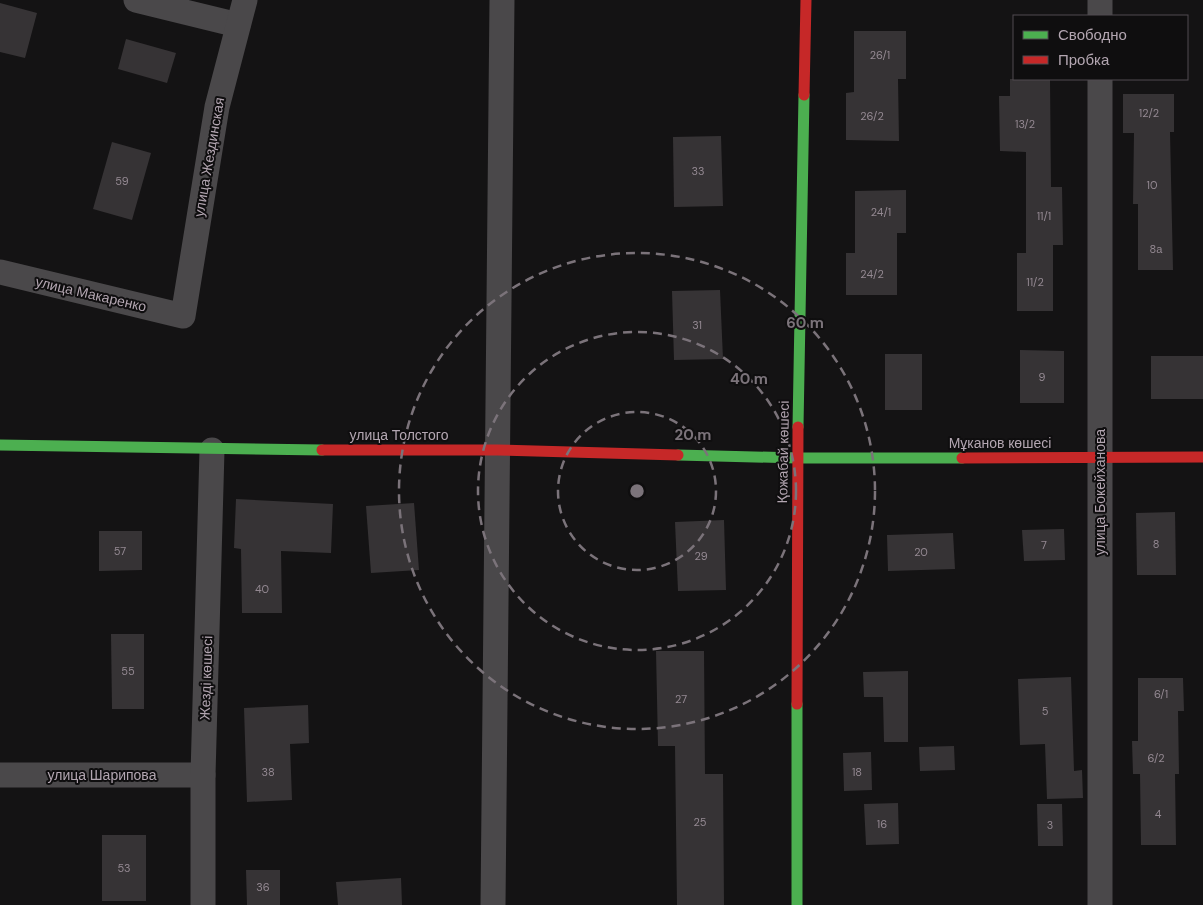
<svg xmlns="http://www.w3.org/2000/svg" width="1203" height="905" viewBox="0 0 1203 905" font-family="'DM Sans',sans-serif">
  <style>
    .building { fill: #363335 }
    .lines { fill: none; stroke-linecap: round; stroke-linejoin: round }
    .street { stroke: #4a484a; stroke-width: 25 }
    .fast { stroke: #4caf50; stroke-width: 11 }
    .jam { stroke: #c62828; stroke-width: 11 }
    .ring { fill: none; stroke: #7b737a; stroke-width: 2.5; stroke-dasharray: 9 6 }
    .labels { text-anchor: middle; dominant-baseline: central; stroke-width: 4; stroke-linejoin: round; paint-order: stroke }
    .number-label { font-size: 11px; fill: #948992 }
    .street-label { font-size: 14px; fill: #b3a6b1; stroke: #0f0e0f }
    .centre { fill: #7b737a; stroke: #0f0e0f; stroke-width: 2.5 }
    .ring-label { font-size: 15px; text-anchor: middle; font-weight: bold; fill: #7b737a; stroke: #0f0e0f; stroke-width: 4; stroke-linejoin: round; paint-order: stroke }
  </style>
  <rect width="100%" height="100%" fill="#141314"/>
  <!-- building -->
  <g class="building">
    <path d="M0,3l37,10 -12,45 -25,-6z"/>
    <path d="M854,31h52v48h-8l1,62 -53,-1v-47l8,-1z"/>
    <path d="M126,39l50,14 -9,30 -49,-14z"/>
    <path d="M1010,79h40l1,108h11l1,58h-10v66h-36v-58h9v-101l-26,-1 -1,-55h11z"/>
    <path d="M1123,94h51v38h-4l3,138h-35v-66h-5l1,-71h-11z"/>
    <path d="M721,136l2,70 -49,1 -1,-70z"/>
    <path d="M112,142l39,11 -19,67 -39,-11z"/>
    <path d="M906,190v43h-9v62h-51v-42h9v-62z"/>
    <path d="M720,290l3,69 -49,1 -2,-69z"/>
    <path d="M1020,350l44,1v52h-44z"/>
    <rect x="885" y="354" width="37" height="56"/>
    <rect x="1151" y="356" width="52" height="43"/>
    <path d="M236,499l97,5 -2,49 -50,-2 1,62h-40l-1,-64 -7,-1z"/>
    <path d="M414,503l5,67 -48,3 -5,-67z"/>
    <path d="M1175,512l1,63h-39l-1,-62z"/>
    <path d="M724,520l2,70 -48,1 -3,-69z"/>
    <path d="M1064,529l1,31 -41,1 -2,-31z"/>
    <path d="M99,531h43v39l-43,1z"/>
    <path d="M953,533l2,36 -67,2 -1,-36z"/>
    <path d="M111,634h33v75h-32z"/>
    <path d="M656,651h48l1,123h18l1,131h-47l-2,-159h-17z"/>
    <path d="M908,671v71h-24l-1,-45h-19l-1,-25z"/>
    <path d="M1071,677l3,94 8,-1 1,28 -36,1 -2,-55 -25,1 -2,-66z"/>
    <path d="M1138,678h45l1,33h-6l1,63h-4l1,71h-35l-1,-71h-7l-1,-33h6z"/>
    <path d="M308,705l1,38 -19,1 2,56 -45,2 -3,-94z"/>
    <path d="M954,746l1,24 -35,1 -1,-24z"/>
    <path d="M871,752l1,38 -28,1 -1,-38z"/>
    <path d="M898,803l1,41 -33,1 -2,-41z"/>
    <path d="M1037,804h25l1,42h-25z"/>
    <rect x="102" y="835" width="44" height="66"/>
    <path d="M246,870h34v35h-33z"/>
    <path d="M401,878l1,27h-64l-2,-23z"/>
  </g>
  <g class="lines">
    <!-- street -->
    <g class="street">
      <path d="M136,0l102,25"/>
      <path d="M1100,16v-16"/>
      <path d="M1100,79v826"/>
      <path d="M0,272l183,44 34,-209 28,-107"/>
      <path d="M0,775h203"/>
      <path d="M203,905v-130l9,-325"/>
      <path d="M493,905l9,-905"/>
    </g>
    <!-- fast -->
    <g class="fast">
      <path d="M798,427l6,-332"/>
      <path d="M0,445l322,5"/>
      <path d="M678,455l119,3h165"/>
      <path d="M797,704v201"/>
    </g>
    <!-- jam -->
    <g class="jam">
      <path d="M804,95l2,-95"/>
      <path d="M322,450h175l181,5"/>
      <path d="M962,458l241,-1"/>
      <path d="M797,704l1,-277"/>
    </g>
  </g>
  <!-- distance rings -->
  <g class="ring">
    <circle cx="637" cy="491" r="79"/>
    <circle cx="637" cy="491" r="159"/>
    <circle cx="637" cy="491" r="238"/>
  </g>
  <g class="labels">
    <!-- number labels -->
    <g class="number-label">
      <text x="880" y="55">26/1</text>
      <text x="1149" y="113">12/2</text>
      <text x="872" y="116">26/2</text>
      <text x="1025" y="124">13/2</text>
      <text x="698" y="171">33</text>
      <text x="122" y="181">59</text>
      <text x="1152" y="185">10</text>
      <text x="881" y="212">24/1</text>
      <text x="1044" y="216">11/1</text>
      <text x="1156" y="249">8а</text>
      <text x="872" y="274">24/2</text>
      <text x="1035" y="282">11/2</text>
      <text x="697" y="325">31</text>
      <text x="1042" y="377">9</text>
      <text x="1156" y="544">8</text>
      <text x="1044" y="545">7</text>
      <text x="120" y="551">57</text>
      <text x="921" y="552">20</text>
      <text x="701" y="556">29</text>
      <text x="262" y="589">40</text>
      <text x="128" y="671">55</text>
      <text x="1161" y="694">6/1</text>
      <text x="681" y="699">27</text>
      <text x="1045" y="711">5</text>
      <text x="1156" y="758">6/2</text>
      <text x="268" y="772">38</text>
      <text x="857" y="772">18</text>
      <text x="1158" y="814">4</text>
      <text x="700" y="822">25</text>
      <text x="882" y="824">16</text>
      <text x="1050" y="825">3</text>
      <text x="124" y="868">53</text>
      <text x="263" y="887">36</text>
    </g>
    <!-- street labels -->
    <g class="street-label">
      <text transform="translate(209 157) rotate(-80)">улица Жездинская</text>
      <text transform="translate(91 294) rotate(13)">улица Макаренко</text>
      <text x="399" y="435">улица Толстого</text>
      <text x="1000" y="443">Мұканов көшесі</text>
      <text transform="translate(783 452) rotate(-89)">Қожабай көшесі</text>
      <text transform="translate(1100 492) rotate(-90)">улица Бокейханова</text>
      <text transform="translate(206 678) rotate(-88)">Жезді көшесі</text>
      <text x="102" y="775">улица Шарипова</text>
    </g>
  </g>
  <circle cx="637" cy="491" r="8" class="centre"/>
  <g class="ring-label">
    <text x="805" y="328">60 m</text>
    <text x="749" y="384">40 m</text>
    <text x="693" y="440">20 m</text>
  </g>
  <!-- legend -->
  <rect x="1013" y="15" width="175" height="65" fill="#0f0e0f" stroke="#514b50"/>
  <rect x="1023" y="31" width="25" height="8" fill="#4caf50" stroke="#514b50"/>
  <text x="1058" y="40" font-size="15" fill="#b3a6b1">Свободно</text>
  <rect x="1023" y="56" width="25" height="8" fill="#c62828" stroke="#514b50"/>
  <text x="1058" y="65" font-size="15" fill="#b3a6b1">Пробка</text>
</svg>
